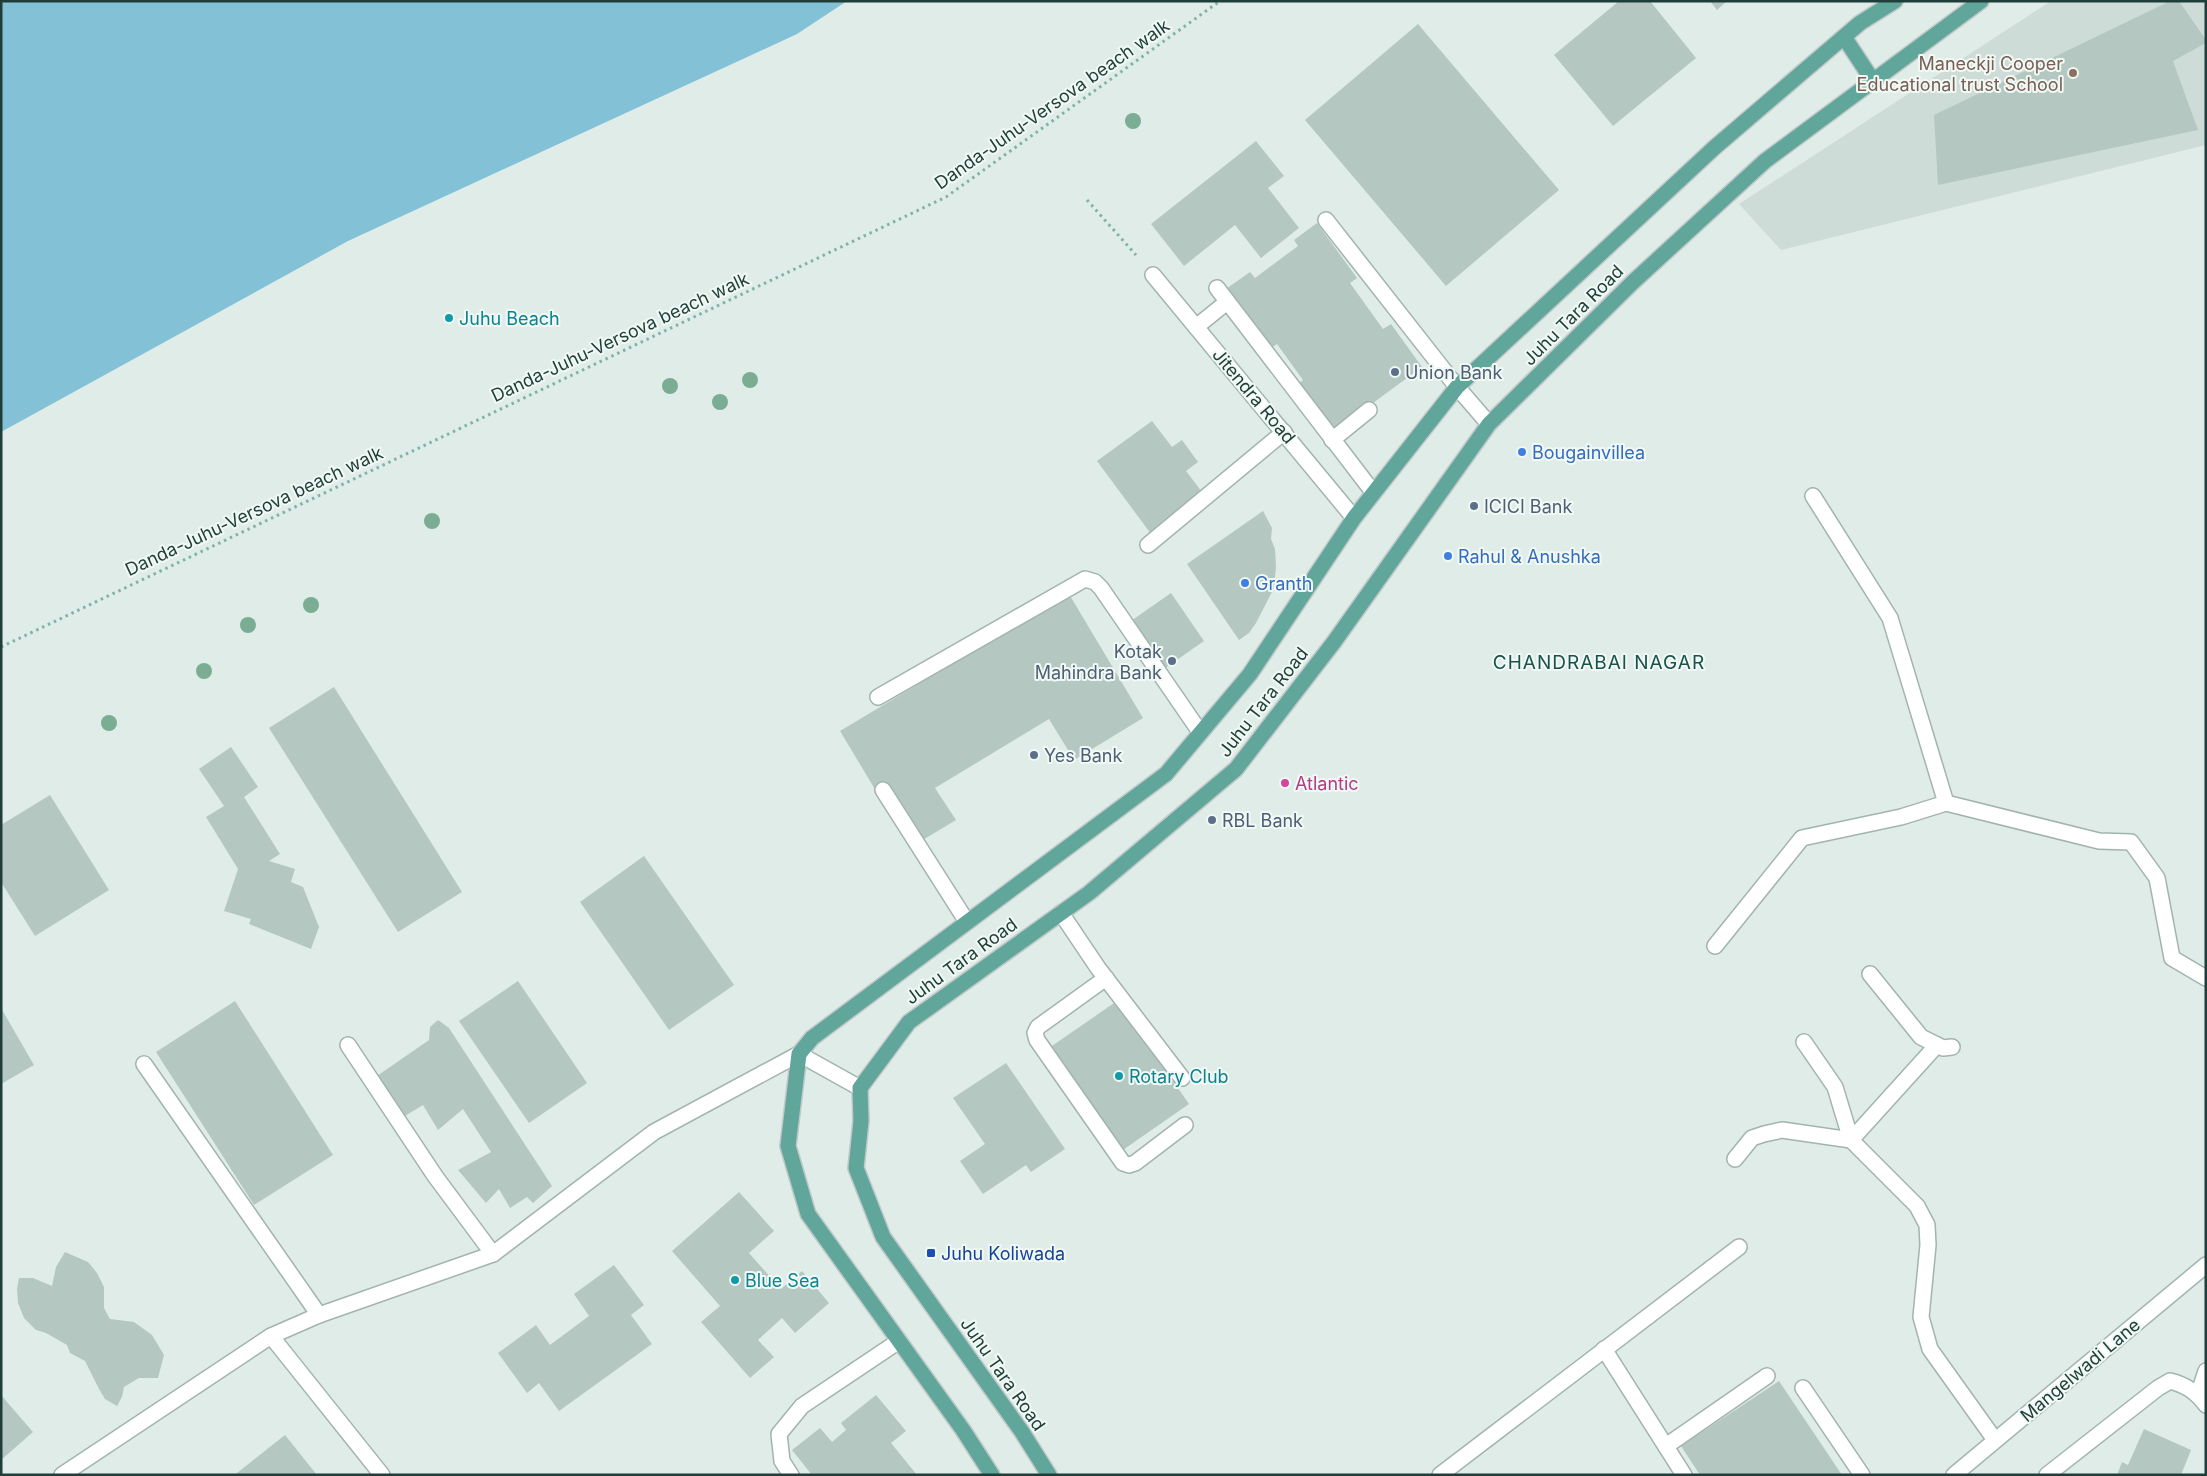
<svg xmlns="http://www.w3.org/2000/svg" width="2207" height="1476" viewBox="0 0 2207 1476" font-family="Inter,sans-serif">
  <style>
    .built { fill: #cedcd7 }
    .water { fill: #83c1d7 }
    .building { fill: #b5c7c1 }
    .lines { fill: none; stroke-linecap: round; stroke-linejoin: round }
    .minor-casing { stroke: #a2b4b0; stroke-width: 18 }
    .major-casing { stroke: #c0c9c8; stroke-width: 18 }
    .path { stroke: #7eb3a8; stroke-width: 3; stroke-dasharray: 2.5 4; stroke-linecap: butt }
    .minor { stroke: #fff; stroke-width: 15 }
    .major { stroke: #60a69b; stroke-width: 15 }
    .tree { fill: #7aad93 }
    .education-dot { fill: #8d6e63; stroke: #f1f9f5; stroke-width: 2 }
    .culture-dot { fill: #0f9aa8; stroke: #f1f9f5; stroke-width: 2 }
    .service-dot { fill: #5c6f8a; stroke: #f1f9f5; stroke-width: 2 }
    .shop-dot { fill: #3f7fe0; stroke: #f1f9f5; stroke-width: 2 }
    .hotel-dot { fill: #d1479c; stroke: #f1f9f5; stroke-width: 2 }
    .transit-dot { fill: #1a4fb4; stroke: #f1f9f5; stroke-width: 2 }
    .labels { text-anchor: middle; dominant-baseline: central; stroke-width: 4; stroke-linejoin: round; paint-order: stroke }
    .education-label { font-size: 18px; fill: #785e54; stroke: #f1f9f5; text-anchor: end }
    .street-label { font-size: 18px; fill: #1f3e39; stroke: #f1f9f5 }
    .culture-label { font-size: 18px; fill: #0d838f; stroke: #f1f9f5; text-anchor: start }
    .service-label { font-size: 18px; fill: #4e5e75; stroke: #f1f9f5; text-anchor: start }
    .shop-label { font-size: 18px; fill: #366cbe; stroke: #f1f9f5; text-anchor: start }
    .hotel-label { font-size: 18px; fill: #b23c85; stroke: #f1f9f5; text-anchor: start }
    .transit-label { font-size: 18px; fill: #164399; stroke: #f1f9f5; text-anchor: start }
    .neighbourhood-label { font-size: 19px; letter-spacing: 1px; fill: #19524a; stroke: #f1f9f5 }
  </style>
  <rect width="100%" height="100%" fill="#e0ece8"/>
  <!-- built -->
  <path class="built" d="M2051,1h155v144l-425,105 -42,-46z"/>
  <!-- water -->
  <path class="water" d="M1,1h846l-50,33 -449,207 -347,191z"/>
  <!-- building -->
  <g class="building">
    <path d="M1619,1h31l46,57 -83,68 -59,-71z"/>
    <path d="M1710,1h17l-10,9z"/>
    <path d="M2170,1h9l27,39v3l-33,18 25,69 -260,55 -4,-70z"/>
    <path d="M1418,24l141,166 -113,96 -141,-166z"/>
    <path d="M1256,141l28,35 -16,12 31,40 -38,30 -26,-33 -51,41 -33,-42z"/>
    <path d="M1317,223l40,55 -7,5 33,46 8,-5 31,43 -90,66 -35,-48 6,-5 -26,-36 -7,5 -44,-60 24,-17 5,6 43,-32 -4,-6z"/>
    <path d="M1152,421l20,26 10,-7 16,22 -12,9 16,21 -29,22 5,7 -24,17 -57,-77z"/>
    <path d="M1263,511l9,17 -1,11 4,10 1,17 -2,22 -18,35 -7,10 -10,7 -52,-76z"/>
    <path d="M1171,593l33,48 -43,30 -33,-48z"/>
    <path d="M1069,594l74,124 -69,42 -25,-41 -114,69 21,32 -35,21 -45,-50 -36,-60z"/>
    <path d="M334,687l128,205 -64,40 -129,-204z"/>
    <path d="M231,747l27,40 -14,10 36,57 -11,7 26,8 -4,13 12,5 16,40 -8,22 -62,-25 2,-5 -27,-8 14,-42 -32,-52 18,-11 -25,-37z"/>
    <path d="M50,795l59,95 -74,46 -34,-54v-57z"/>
    <path d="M644,856l90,129 -65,45 -89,-128z"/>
    <path d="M518,981l69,102 -58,40 -70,-102z"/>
    <path d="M235,1001l98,154 -79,50 -98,-153z"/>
    <path d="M1117,1001l72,103 -69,48 -71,-104z"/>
    <path d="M1,1008l33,57 -33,19z"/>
    <path d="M438,1020l11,8 103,158 -19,17 -6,-6 -17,11 -11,-19 -13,14 -28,-33 33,-18 -28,-43 -25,21 -15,-25 -18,11 -28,-40 52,-36 1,-13z"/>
    <path d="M1006,1063l59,86 -34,23 -5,-7 -43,29 -23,-33 25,-17 -32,-46z"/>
    <path d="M739,1192l35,39 -25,22 32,36 21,-18 27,32 -34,30 -13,-15 -24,22 16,17 -24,21 -49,-56 19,-16 -48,-55z"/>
    <path d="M65,1252l23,10 9,11 7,14v21l6,11 24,3 18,13 12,20 -6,23h-19l-15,9 -2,10 -5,9 -12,-7 -6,-10 -14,-28 -15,-8 -3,-8 -21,-12 -10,-3 -12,-12 -6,-15 -1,-14 2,-11h14l19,8 4,-19z"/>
    <path d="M614,1265l30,40 -13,10 21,29 -93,67 -20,-28 -12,10 -29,-40 38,-28 14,20 39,-29 -15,-22z"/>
    <path d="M1779,1381l63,94h-142l-19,-29z"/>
    <path d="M1,1395l32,37 -32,28z"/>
    <path d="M876,1395l30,36 -15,12 26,32h-105l-20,-25 28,-22 12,14 14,-12 -5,-7z"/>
    <path d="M2144,1429l47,21 -10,25h-64l5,-13 6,3z"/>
    <path d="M285,1435l32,40h-79l-1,-2z"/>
  </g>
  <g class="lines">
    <!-- minor casing -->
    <g class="minor-casing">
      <g id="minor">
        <path d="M1326,220l131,167 32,37"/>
        <path d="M1153,275l201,243"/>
        <path d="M1217,288l156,204"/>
        <path d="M1196,327l31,-25"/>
        <path d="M1332,440l37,-30"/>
        <path d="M1813,496l77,122 56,185"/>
        <path d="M1148,545l136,-113"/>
        <path d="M878,697l207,-118 10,3 6,6 99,144"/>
        <path d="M883,790l84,132"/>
        <path d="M1061,913l37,55 84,110"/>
        <path d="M1715,946l87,-108 99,-21 45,-14 153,38 32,1 26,36 15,80 34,20"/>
        <path d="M1870,974l51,63 22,11 9,-1"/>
        <path d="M1106,978l-68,49 -3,6 2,7 86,123 6,2 6,-2 50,-38"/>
        <path d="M1804,1042l31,45 16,53 86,-95"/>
        <path d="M348,1045l87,131 58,78"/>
        <path d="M144,1064l175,251"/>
        <path d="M1735,1159l17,-21 12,-4 18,-4 69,10 66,66 10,19 1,20 -7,72 9,32 65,91"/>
        <path d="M271,1336l111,139"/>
        <path d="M1604,1349l80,126"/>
        <path d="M1803,1388l59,87"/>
        <path d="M2198,1395l8,-24"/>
        <path d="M1666,1446l101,-70"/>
        <path d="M62,1475l209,-139 48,-21 174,-61 161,-122 145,-78 61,34"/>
        <path d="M791,1475l-9,-14 -3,-27 23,-28 97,-65"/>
        <path d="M1440,1475l299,-228"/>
        <path d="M1954,1475l252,-210"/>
        <path d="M2047,1475l111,-87 12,-7c16,4 26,11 36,24"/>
      </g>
    </g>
    <!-- major casing -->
    <g class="major-casing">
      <g id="major">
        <path d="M1844,37l29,44"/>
        <path d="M992,1475l-29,-45 -155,-216 -20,-68 11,-92 13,-16 354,-264 84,-100 104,-156 103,-131 257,-239 146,-125 35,-22"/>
        <path d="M1049,1475l-27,-43 -139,-195 -27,-69 5,-47 -1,-33 49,-66 180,-129 147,-124 98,-127 155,-218 144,-142 132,-121 216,-160"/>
      </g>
    </g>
    <!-- path -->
    <g class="path">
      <path d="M1087,200l49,55"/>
      <path d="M1,647l945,-450 274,-196"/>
    </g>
    <!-- minor -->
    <use href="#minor" class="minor"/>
    <!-- major -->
    <use href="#major" class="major"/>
  </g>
  <!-- trees -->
  <g class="tree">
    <circle cx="1133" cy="121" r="8"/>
    <circle cx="750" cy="380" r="8"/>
    <circle cx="670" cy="386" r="8"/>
    <circle cx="720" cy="402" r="8"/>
    <circle cx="432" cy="521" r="8"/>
    <circle cx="311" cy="605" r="8"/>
    <circle cx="248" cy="625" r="8"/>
    <circle cx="204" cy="671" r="8"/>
    <circle cx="109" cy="723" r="8"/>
  </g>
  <!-- markers -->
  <circle class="education-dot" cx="2073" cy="73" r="5"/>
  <g class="culture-dot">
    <circle cx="449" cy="318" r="5"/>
    <circle cx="1119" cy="1076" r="5"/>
    <circle cx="735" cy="1280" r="5"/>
  </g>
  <g class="service-dot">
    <circle cx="1395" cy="372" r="5"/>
    <circle cx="1474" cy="506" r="5"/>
    <circle cx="1172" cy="661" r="5"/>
    <circle cx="1034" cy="755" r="5"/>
    <circle cx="1212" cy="820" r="5"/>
  </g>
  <g class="shop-dot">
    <circle cx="1522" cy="452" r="5"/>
    <circle cx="1448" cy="556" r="5"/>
    <circle cx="1245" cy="583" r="5"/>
  </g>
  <circle class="hotel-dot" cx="1285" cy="783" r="5"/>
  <rect class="transit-dot" x="926" y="1248" width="10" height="10" rx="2.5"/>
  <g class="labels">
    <!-- education labels -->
    <g class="education-label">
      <text x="2063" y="63">Maneckji Cooper<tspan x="2063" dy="21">Educational trust School</tspan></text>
    </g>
    <!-- street labels -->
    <g class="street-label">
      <text transform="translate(1052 104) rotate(-35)">Danda-Juhu-Versova beach walk</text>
      <text transform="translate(1573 315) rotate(-45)">Juhu Tara Road</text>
      <text transform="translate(620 337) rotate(-25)">Danda-Juhu-Versova beach walk</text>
      <text transform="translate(1254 396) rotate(50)">Jitendra Road</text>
      <text transform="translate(254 511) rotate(-25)">Danda-Juhu-Versova beach walk</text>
      <text transform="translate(1263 702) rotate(-52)">Juhu Tara Road</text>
      <text transform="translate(961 961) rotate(-36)">Juhu Tara Road</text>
      <text transform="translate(2080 1370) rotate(-40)">Mangelwadi Lane</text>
      <text transform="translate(1003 1374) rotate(55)">Juhu Tara Road</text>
    </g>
    <!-- culture labels -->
    <g class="culture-label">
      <text x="459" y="318">Juhu Beach</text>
      <text x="1129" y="1076">Rotary Club</text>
      <text x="745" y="1280">Blue Sea</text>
    </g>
    <!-- service labels -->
    <g class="service-label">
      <text x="1405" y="372">Union Bank</text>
      <text x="1484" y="506">ICICI Bank</text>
      <text x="1162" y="651" text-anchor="end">Kotak<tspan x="1162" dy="21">Mahindra Bank</tspan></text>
      <text x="1044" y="755">Yes Bank</text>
      <text x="1222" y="820">RBL Bank</text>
    </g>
    <!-- shop labels -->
    <g class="shop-label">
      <text x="1532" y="452">Bougainvillea</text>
      <text x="1458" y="556">Rahul &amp; Anushka</text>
      <text x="1255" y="583">Granth</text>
    </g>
    <!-- hotel labels -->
    <g class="hotel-label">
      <text x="1295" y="783">Atlantic</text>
    </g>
    <!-- transit labels -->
    <g class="transit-label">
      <text x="941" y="1253">Juhu Koliwada</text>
    </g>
    <!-- neighbourhood labels -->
    <g class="neighbourhood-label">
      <text x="1599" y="662">CHANDRABAI NAGAR</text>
    </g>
  </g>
  <!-- border -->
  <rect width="2207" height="1476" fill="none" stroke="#1f3e39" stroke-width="5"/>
</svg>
